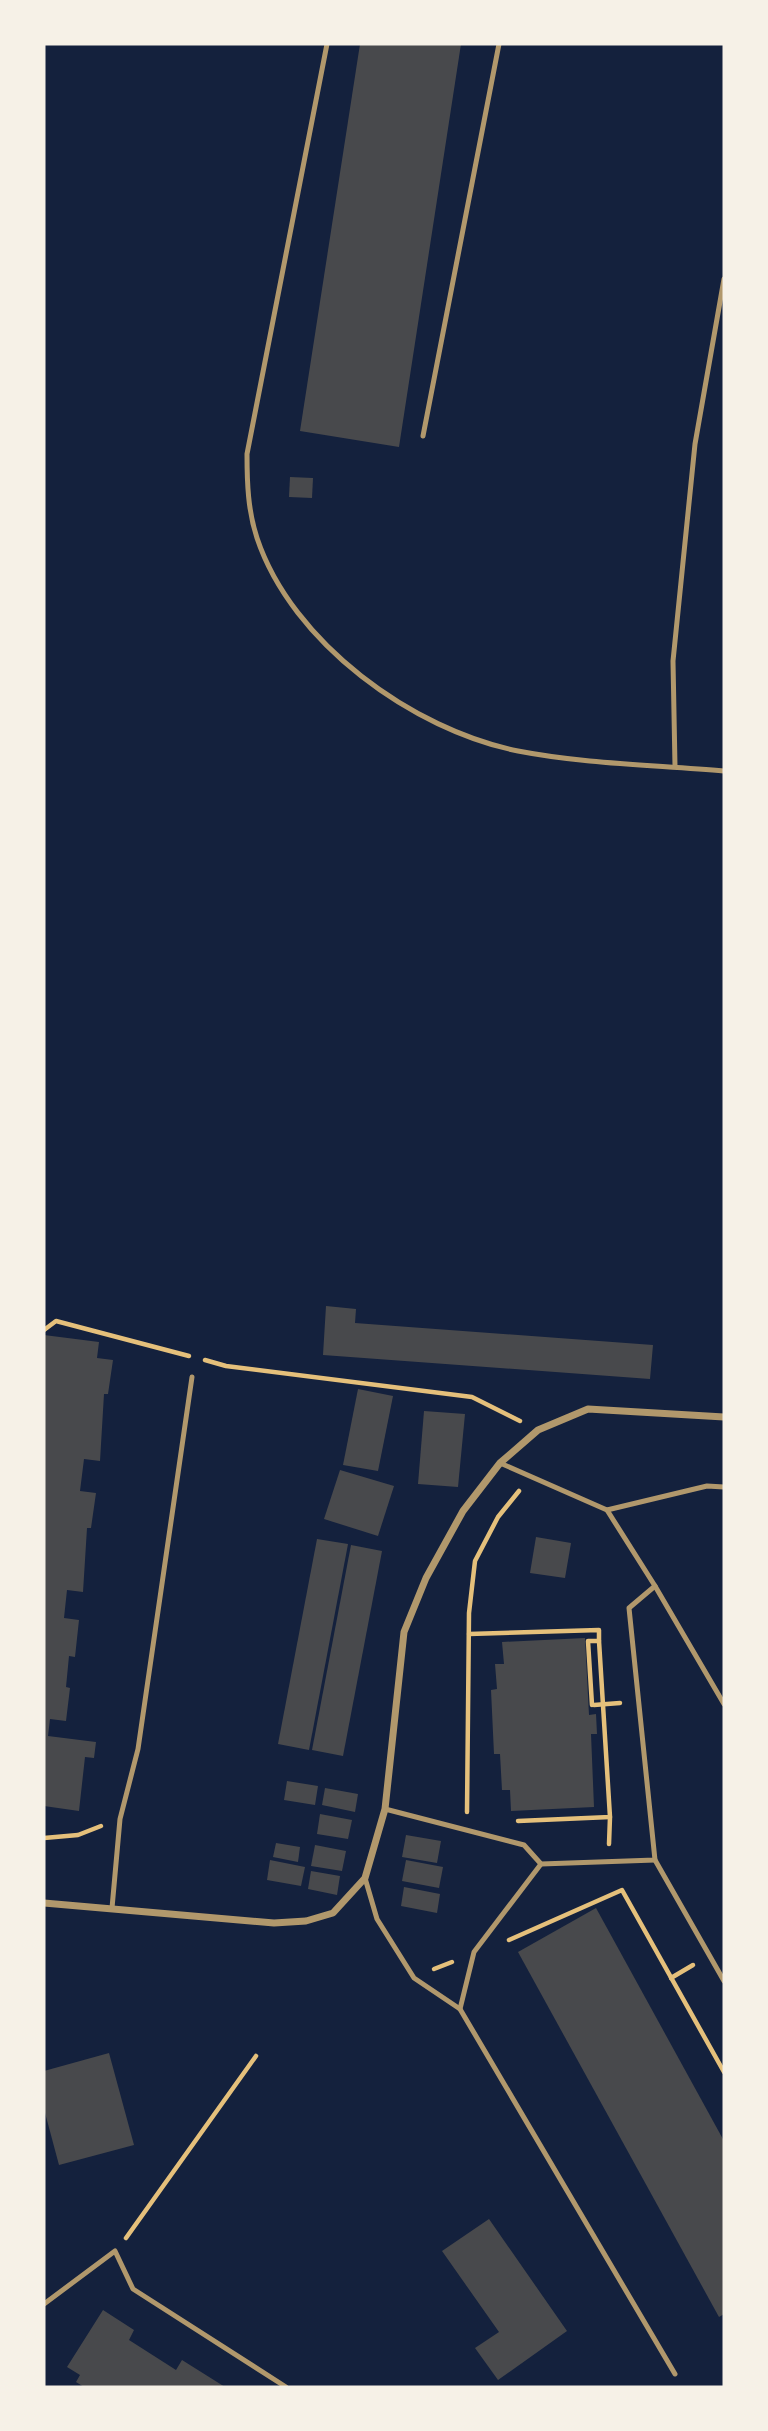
<svg xmlns="http://www.w3.org/2000/svg" width="768" height="2431" viewBox="0 0 768 2431" font-family="Rubik,sans-serif">
  <style>
    .building { fill: #48494c }
    .lines { fill: none; stroke-linecap: round; stroke-linejoin: round }
    .path { stroke: #e5c07b; stroke-width: 4.5 }
    .service { stroke: #b1986c; stroke-width: 5 }
    .minor { stroke: #b1986c; stroke-width: 7 }
  </style>
  <rect width="100%" height="100%" fill="#14213d"/>
  <!-- building -->
  <g class="building">
    <path d="M360,44h101l-62,403 -99,-16z"/>
    <path d="M290,477l23,1 -1,20 -23,-1z"/>
    <path d="M326,1306l30,3 -1,14 298,22 -3,34 -327,-24z"/>
    <path d="M44,1335l55,7 -2,16 16,2 -5,34h-4l-4,67 -16,-2 -4,32 16,2 -5,35h-4l-4,64 -16,-2 -3,28 15,2 -4,37 -6,-1 -3,31 4,1 -4,33 -16,-2 -2,17 48,6 -2,16 -9,-1 -6,54 -35,-5z"/>
    <path d="M358,1389l35,7 -15,75 -35,-6z"/>
    <path d="M424,1411l41,3 -7,73 -40,-3z"/>
    <path d="M340,1470l54,16 -16,50 -54,-17z"/>
    <path d="M536,1537l35,6 -6,35 -35,-5z"/>
    <path d="M317,1539l31,5 -39,206 -31,-6z"/>
    <path d="M351,1545l31,6 -39,205 -31,-6z"/>
    <path d="M585,1638l4,77 7,-1 1,20h-6l3,73 -83,4 -1,-21h-8l-2,-36h-6l-3,-64 6,-1 -2,-25h9l-2,-22z"/>
    <path d="M287,1781l31,5 -3,19 -31,-5z"/>
    <path d="M325,1788l33,6 -3,18 -33,-7z"/>
    <path d="M320,1814l32,6 -4,19 -31,-5z"/>
    <path d="M406,1835l35,6 -4,22 -35,-6z"/>
    <path d="M276,1843l24,4 -2,15 -25,-5z"/>
    <path d="M315,1845l31,6 -4,20 -31,-5z"/>
    <path d="M270,1860l35,7 -4,19 -34,-6z"/>
    <path d="M406,1860l37,7 -4,21 -37,-7z"/>
    <path d="M311,1871l29,5 -3,19 -29,-6z"/>
    <path d="M404,1887l36,7 -3,19 -36,-7z"/>
    <path d="M596,1908l128,233v173l-5,3 -201,-365z"/>
    <path d="M109,2053l25,92 -75,20 -15,-56v-38z"/>
    <path d="M489,2219l78,112 -69,49 -23,-32 24,-16 -57,-81z"/>
    <path d="M103,2310l31,20 -5,10 47,30 6,-10 43,27h-141l-8,-5 4,-7 -13,-8z"/>
  </g>
  <g class="lines">
    <!-- path -->
    <g class="path">
      <path d="M44,1330l12,-9 133,35"/>
      <path d="M205,1360l21,6 246,31 48,24"/>
      <path d="M469,1634l130,-4v11"/>
      <path d="M594,1705l26,-2"/>
      <path d="M467,1812l2,-199 6,-52 23,-44 21,-26"/>
      <path d="M518,1821l92,-4 -11,-176h-11l4,64"/>
      <path d="M44,1838l34,-3 23,-9"/>
      <path d="M609,1844l1,-27"/>
      <path d="M509,1940l113,-50 102,182"/>
      <path d="M434,1969l18,-7"/>
      <path d="M671,1978l22,-13"/>
      <path d="M126,2238l130,-182"/>
    </g>
    <!-- service -->
    <g class="service">
      <path d="M327,44l-80,410c0,29 1,57 10,84 35,105 156,192 261,213 67,13 138,14 206,20"/>
      <path d="M423,436l76,-392"/>
      <path d="M675,766l-2,-105 22,-217 29,-165"/>
      <path d="M607,1510l100,-24 17,1"/>
      <path d="M655,1586l69,118"/>
      <path d="M385,1809l139,36 17,19 114,-4 -26,-252 26,-22 -48,-76 -107,-47"/>
      <path d="M655,1860l69,121"/>
      <path d="M541,1864l-67,88 -14,57 215,365"/>
      <path d="M365,1878l12,41 37,59 46,31"/>
      <path d="M112,1908l8,-89 18,-70 54,-372"/>
      <path d="M44,2304l71,-53 18,38 153,98"/>
    </g>
    <!-- minor -->
    <path class="minor" d="M44,1903l230,20 32,-2 27,-8 32,-35 20,-69 19,-177 22,-54 37,-67 37,-48 38,-33 50,-21 136,8"/>
  </g>
  <!-- border -->
  <rect width="768" height="2431" fill="none" stroke="#f6f1e7" stroke-width="91"/>
</svg>
